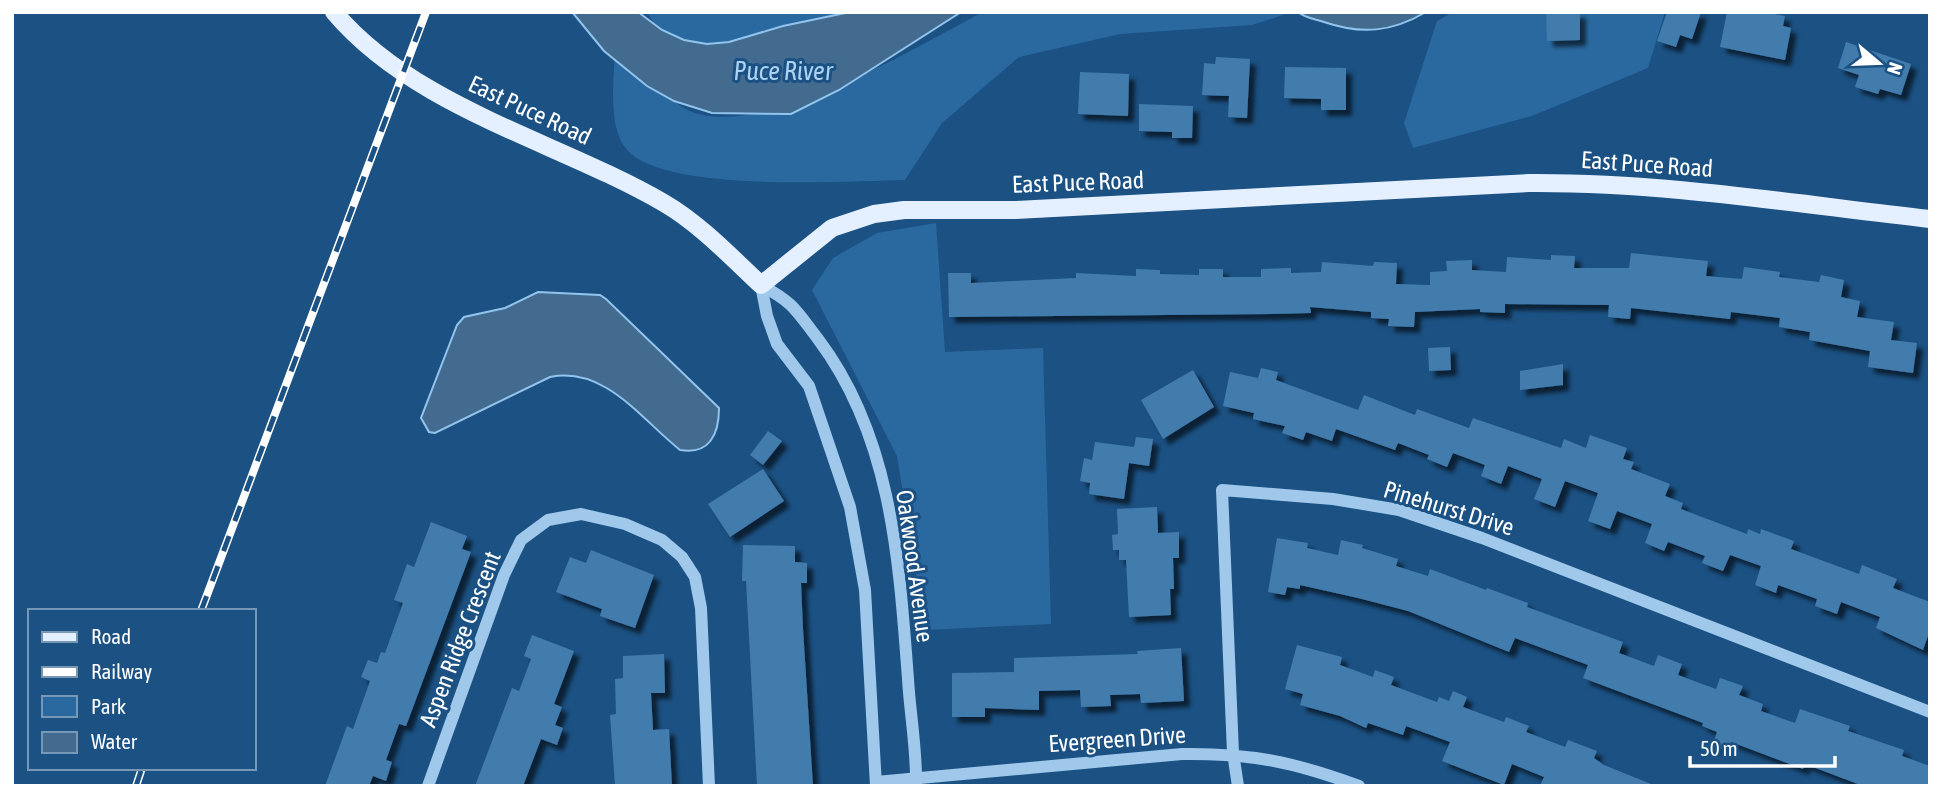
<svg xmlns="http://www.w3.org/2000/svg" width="1942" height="798" viewBox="0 0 1942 798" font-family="'Asap Condensed',sans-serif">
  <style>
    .green { fill: #2a69a0 }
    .water { fill: #426b8f; stroke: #92c4ed; stroke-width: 2 }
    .building { fill: #437bac; filter: url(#shadow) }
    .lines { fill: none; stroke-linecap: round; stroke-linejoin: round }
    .minor { stroke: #9fc8eb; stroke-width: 12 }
    .major { stroke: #e4f0ff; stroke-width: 18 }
    .rail-casing { stroke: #fff; stroke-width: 8 }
    .rail { stroke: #1b5183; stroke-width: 5; stroke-dasharray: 16; stroke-linecap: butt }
    .labels { text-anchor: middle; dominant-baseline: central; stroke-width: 6; stroke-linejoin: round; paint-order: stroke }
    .street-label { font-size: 24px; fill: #fff; stroke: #1b5183 }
    .water-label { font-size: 26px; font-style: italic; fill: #abd2f2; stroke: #1b5183 }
  </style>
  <defs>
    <filter id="shadow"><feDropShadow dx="6" dy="6" stdDeviation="2" flood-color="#0009"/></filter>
  </defs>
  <rect width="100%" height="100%" fill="#1b5183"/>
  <!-- green -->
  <g class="green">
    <path d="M647,12h256l-229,45z"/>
    <path d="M983,12h309l-40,13 -132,9 -101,23 -77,66 -37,57c-58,1 -240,13 -278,-30 -21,-24 -12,-75 -12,-105 21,20 43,46 67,62 68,42 237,-62 301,-95z"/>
    <path d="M1453,12h212l-17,56 -116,48 -119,32 -9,-25 33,-102z"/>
    <path d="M936,223l9,129 98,-4 8,276 -126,6 -28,-174 -85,-166 21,-32 44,-25z"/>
  </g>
  <!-- water -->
  <g class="water">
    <path d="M572,12h66l24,18 22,10 23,4 22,-2 54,-16 67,-14h111l-122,78 -48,24 -79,-1 -38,-12 -27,-15 -43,-35z"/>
    <path d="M1298,12h128c-34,20 -64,23 -102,10 -9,-3 -19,-4 -26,-10z"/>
    <path d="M538,292l62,3 6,4 113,109c0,27 -10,47 -39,42 -39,-31 -75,-84 -130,-73l-115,56 -6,-1 -8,-14 36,-93 7,-8 41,-9z"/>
  </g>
  <!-- building -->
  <g class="building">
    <path d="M1546,12h34v28l-33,1z"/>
    <path d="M1667,12h34l-9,27 -12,-4 -4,12 -19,-6z"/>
    <path d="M1727,12h37l21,4 -2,10 8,2 -6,32 -65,-13z"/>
    <path d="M1846,42l65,22 -10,31 -21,-6 -2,5 -23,-7 4,-12 -21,-7z"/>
    <path d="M1216,57l34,2 -3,59 -19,-1 1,-21 -27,-1 2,-32 11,1z"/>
    <path d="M1285,67l61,1v42h-25v-11l-37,-1z"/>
    <path d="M1080,72l49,2 -1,42 -50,-2z"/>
    <path d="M1139,104l54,2 -1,32h-20v-6l-33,-1z"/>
    <path d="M1631,253l77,8 -2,15 36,3 2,-12 36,5 -1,5 40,5 2,-7 23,5 -3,17 19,4 -3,16 37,5 -3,18 26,3 -4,30 -45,-6 2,-16 -61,-11 1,-8 -31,-5 1,-9 -49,-6 -1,7 -99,-11 -1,11 -22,-2 1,-12 -104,-1v9l-25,-1v-3l-65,3 -1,15 -26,-1 1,-7 -18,-1v-6l-61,-5 1,6 -39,1 -323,3 -1,-44h23v10l105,-5v-5l60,3v-7l24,1v4l39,1v-6h24v8h38v-8l30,-1v5l30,-1 1,-10 51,4 1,-4 23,1 -1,21 34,1v-13l17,-1 -1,-10 26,-1v10l34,2 1,-15 44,3v-5l24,1 -1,12h55z"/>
    <path d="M1450,347l1,23 -22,1 -1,-23z"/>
    <path d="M1563,364v21l-43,5v-19z"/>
    <path d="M1261,368l17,4 -2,8 82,30 6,-15 51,20 2,-6 52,19 4,-10 88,30 3,-9 22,9 4,-13 37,13 -4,11 11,3 -3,7 39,15 -5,12 18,7 -2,6 66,25 1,-5 12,5 1,-5 33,12 -3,8 68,25 3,-9 35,14 -4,9 37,14v28l-7,20 -47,-22 4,-11 -39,-15 -4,12 -22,-8 2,-7 -39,-14 -2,8 -21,-8 6,-19 -31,-11 -7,16 -21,-8 3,-7 -37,-14 -4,9 -19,-8 7,-19 -35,-13 -7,18 -22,-8 10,-28 -33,-12 -10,26 -21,-8 8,-20 -34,-13 -7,18 -20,-8 4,-11 -32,-12 -6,14 -20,-8 2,-4 -31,-12 -3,7 -59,-21 -4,12 -26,-9 -3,8 -21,-7 3,-7 -32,-7 1,-6 -31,-7 7,-34 28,6z"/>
    <path d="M1193,370l21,37 -51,32 -22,-39z"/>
    <path d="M768,431l14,10 -19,24 -13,-10z"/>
    <path d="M1136,437l17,2 -4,27 -20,-3 -5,36 -35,-5 1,-11 -10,-2 4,-23 8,2 3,-18 39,5z"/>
    <path d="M763,469l21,32 -54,36 -22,-33z"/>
    <path d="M1157,507l1,26 21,-1v26h-6l1,31h-4l1,26 -42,2 -3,-57h-7v-10h-6l-1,-15 6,-1 -1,-25z"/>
    <path d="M431,522l36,14 -5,13 9,3 -65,174 -7,-2 -13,36 6,2 -6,19 -13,-5 -4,10h-44l22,-60 6,3 17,-48 -9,-4 7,-17 9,3 4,-11 4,1 18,-50 -9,-3 13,-36 7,3z"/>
    <path d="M1277,538l31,5 -1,5 31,7 3,-15 22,5 -1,3 36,11 -2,7 32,10 2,-7 56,21 1,-2 41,15 -1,4 96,35 -4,11 35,13 4,-11 24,9 -4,11 38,14 4,-11 23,8 -4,9 24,9 -2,7 34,12 5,-14 50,17 -2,5 56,19 -2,6 28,10v20h-67l-58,-22 -2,5 -72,-27 -3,9 -16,-5 5,-14 -15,-6 1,-3 -120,-45 5,-13 -73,-27 -6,14 -101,-41 -50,-13 -58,-13v4l-13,-2 -2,8 -17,-3z"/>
    <path d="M743,545l52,1v16l12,1v20h-6l2,46 10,157h-56l-11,-205h-4z"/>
    <path d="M591,550l63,25 -19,53 -35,-12 2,-7 -46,-17 14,-35 16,6z"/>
    <path d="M532,635l42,16 -20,53 8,3 -7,18 8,3 -6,17 -16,-6 -18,47h-48l37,-98 7,3 12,-32 -7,-3z"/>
    <path d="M1297,645l45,12 -2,8 33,12 2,-7 19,7 -3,8 46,17 2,-5 10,4 4,-10 14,6 -4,10 41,15 2,-5 23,9 -3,6 39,15 3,-7 29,11 -3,7 10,7 52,21h-116l4,-9 -32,-13 -8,21 -62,-24 8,-19 -44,-16 -3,9 -35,-12 -2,5 -26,-12 -40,-11 3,-11 -18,-5z"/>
    <path d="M1181,648l3,53 -43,2 -1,-9 -30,1 1,11 -30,1 -1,-17 -41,1v19l-54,-2v9h-33v-44l62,-1v-14l124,-4 -1,-3z"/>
    <path d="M664,654l1,39h-14l2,37 16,-1 3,57h-57l-5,-71 6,-1 -1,-35 8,-1v-22z"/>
  </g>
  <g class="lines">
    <!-- minor -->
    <g class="minor">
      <path d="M761,285c34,19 34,24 57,54 74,98 81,222 90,340 2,35 9,72 8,107"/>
      <path d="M761,285l6,31 10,28 32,42 41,121 15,83 11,196"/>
      <path d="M876,782l306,-28c69,-1 112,8 177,32"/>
      <path d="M428,786l76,-211 17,-35 27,-20 33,-6 44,10 37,16 20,17 13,20 6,31 8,178"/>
      <path d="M1238,786l-5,-33 -11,-263 111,9 66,11 83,28 448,174"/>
    </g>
    <!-- major -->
    <path class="major" d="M334,12c81,96 223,129 330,191 36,21 67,54 97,82l71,-57 42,-14 30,-4h111l514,-27c134,-1 267,21 401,36"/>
    <!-- rail casing -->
    <g class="rail-casing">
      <g id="rail">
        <path d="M201,611l225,-599"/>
        <path d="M136,786l6,-18"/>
      </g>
    </g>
    <!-- rail -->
    <use href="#rail" class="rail"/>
  </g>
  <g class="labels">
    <!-- street labels -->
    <g class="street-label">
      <text transform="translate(530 110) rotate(25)">East Puce Road</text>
      <text transform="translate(1647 164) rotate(4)">East Puce Road</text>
      <text transform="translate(1078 182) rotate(-2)">East Puce Road</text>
      <text transform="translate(1449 508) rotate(17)">Pinehurst Drive</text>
      <text transform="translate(915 566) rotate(82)">Oakwood Avenue</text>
      <text transform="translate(460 639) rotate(-69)">Aspen Ridge Crescent</text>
      <text transform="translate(1117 739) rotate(-4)">Evergreen Drive</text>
    </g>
    <!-- water labels -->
    <g class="water-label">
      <text x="783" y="71">Puce River</text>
    </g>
  </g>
  <!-- border -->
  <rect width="1942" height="798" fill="none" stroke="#ffffff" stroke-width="28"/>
  <!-- legend -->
  <rect x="28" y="609" width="228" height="161" fill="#1b5183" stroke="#7697b5" stroke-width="2"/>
  <rect x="42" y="632" width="35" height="10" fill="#e4f0ff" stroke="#7697b5" stroke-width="2"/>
  <text x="91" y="644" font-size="21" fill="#ffffff">Road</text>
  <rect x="42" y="667" width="35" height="10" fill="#ffffff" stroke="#7697b5" stroke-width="2"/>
  <text x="91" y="679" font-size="21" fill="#ffffff">Railway</text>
  <rect x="42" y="696" width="35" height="21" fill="#2a69a0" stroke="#7697b5" stroke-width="2"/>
  <text x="91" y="714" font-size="21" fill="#ffffff">Park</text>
  <rect x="42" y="732" width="35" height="21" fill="#426b8f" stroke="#7697b5" stroke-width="2"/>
  <text x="91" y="749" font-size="21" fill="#ffffff">Water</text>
  <!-- north arrow -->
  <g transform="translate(1879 63) rotate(109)" stroke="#1b5183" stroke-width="5" paint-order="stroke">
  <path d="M0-5L12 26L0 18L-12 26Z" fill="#ffffff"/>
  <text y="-10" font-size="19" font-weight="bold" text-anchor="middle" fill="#ffffff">N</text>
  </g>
  <!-- scale -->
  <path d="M1690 756v10h145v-10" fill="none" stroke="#ffffff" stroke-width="3.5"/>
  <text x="1700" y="756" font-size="21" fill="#ffffff" stroke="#1b5183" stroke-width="5" paint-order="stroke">50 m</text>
</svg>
